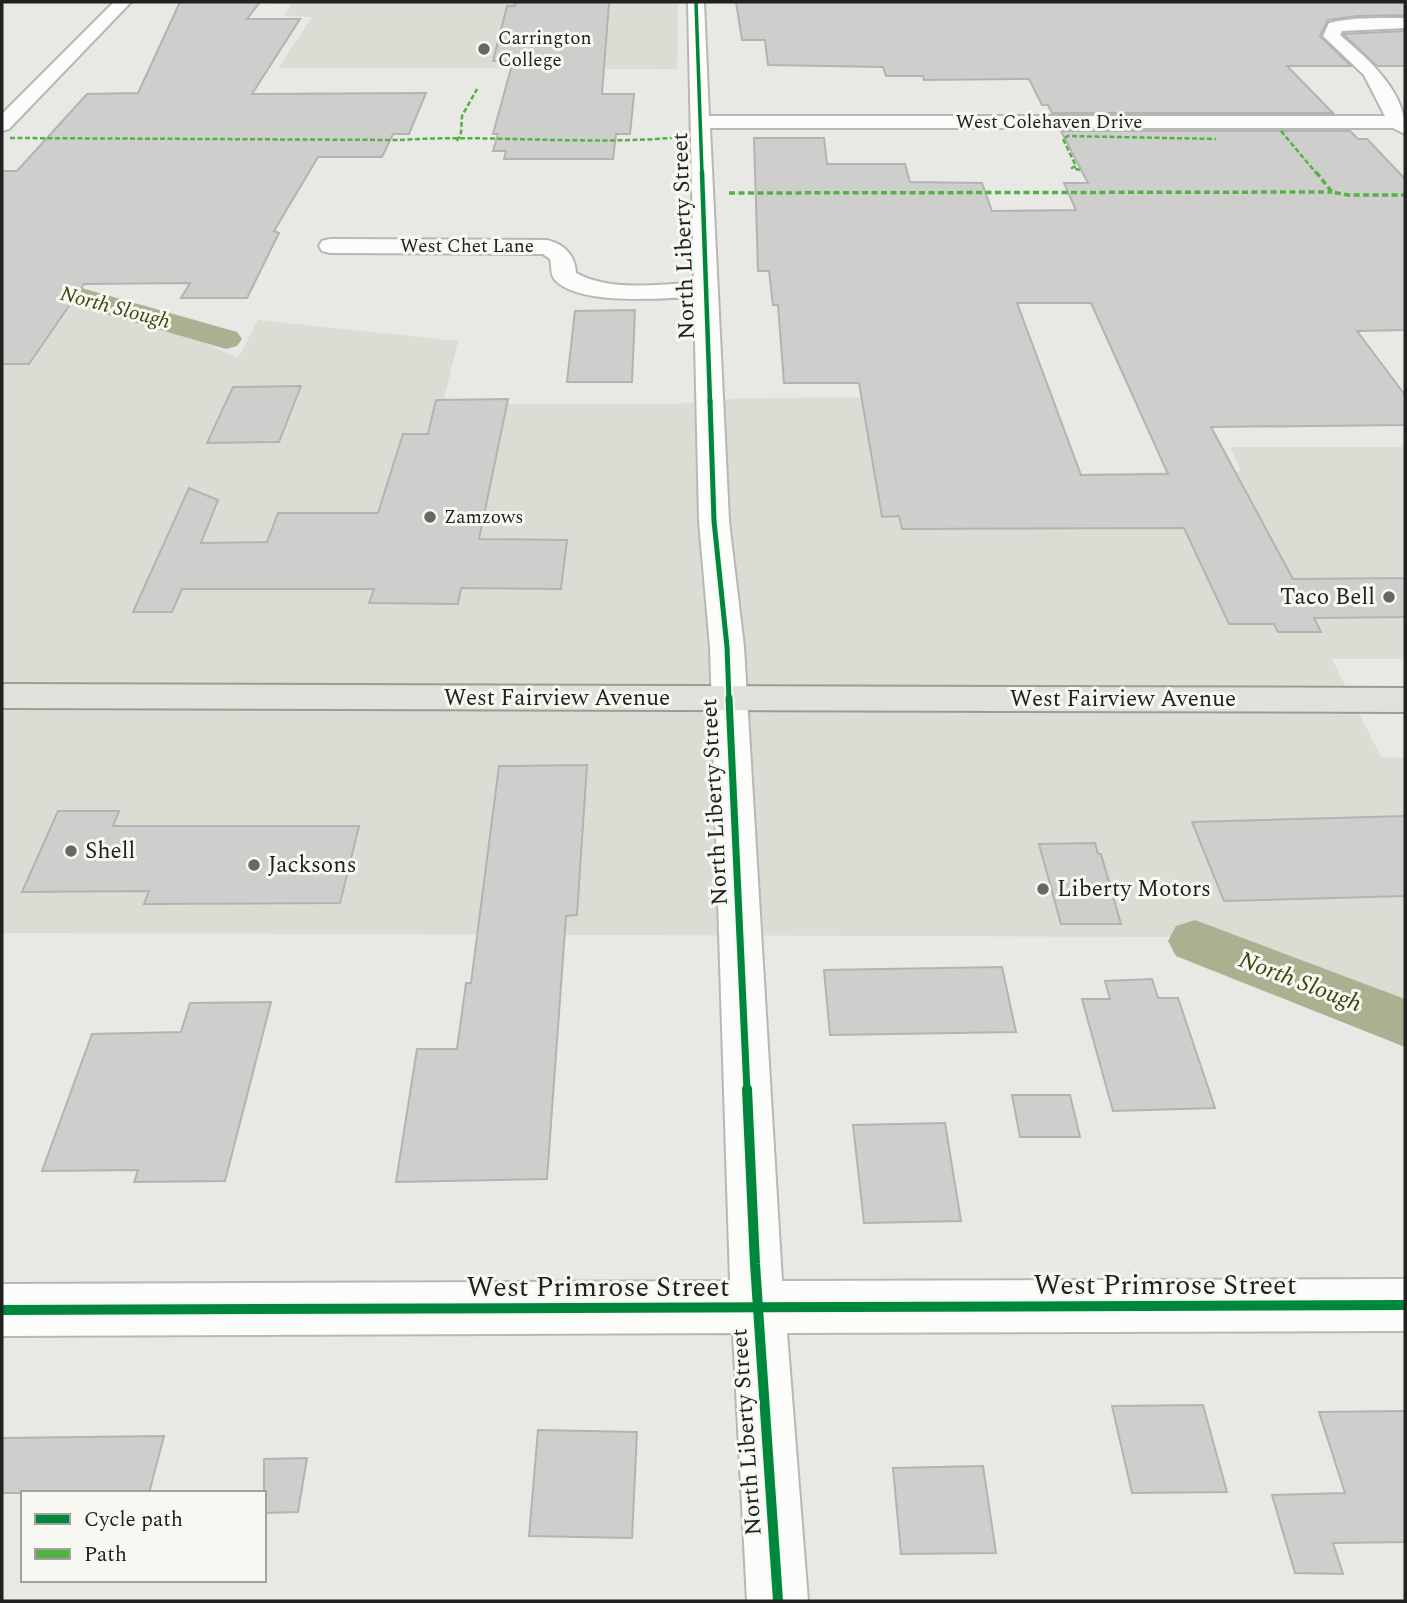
<svg xmlns="http://www.w3.org/2000/svg" width="1407" height="1603" viewBox="0 0 1407 1603" font-family="Spectral,serif">
  <style>
    .built { fill: #dbddd4 }
    .lines { fill: none; stroke-linecap: round; stroke-linejoin: round }
    .canal { fill: #abb190; fill-rule: evenodd }
    .building { fill: #cecfcc; stroke: #b3b3b1; stroke-width: 2; fill-rule: evenodd }
    .minor-casing { stroke: #b7b8b5; stroke-width: 4 }
    .major-casing { stroke: #9b9d90; stroke-width: 4 }
    .minor { fill: #fcfcfb; fill-rule: evenodd }
    .major { fill: #e0e1dc; fill-rule: evenodd }
    .quiet-far1 { stroke: #55b145; stroke-width: 2.5; stroke-dasharray: 5 2.5; stroke-linecap: butt }
    .quiet { stroke: #55b145; stroke-width: 3.5; stroke-dasharray: 6 3.5; stroke-linecap: butt }
    .cycleway-far4-casing { stroke: #f6f8f1; stroke-width: 5 }
    .cycleway-far3-casing { stroke: #f6f8f1; stroke-width: 7 }
    .cycleway-far2-casing { stroke: #f6f8f1; stroke-width: 9 }
    .cycleway-far1-casing { stroke: #f6f8f1; stroke-width: 11 }
    .cycleway-casing { stroke: #f6f8f1; stroke-width: 14 }
    .cycleway-far4 { stroke: #00873e; stroke-width: 3.5 }
    .cycleway-far3 { stroke: #00873e; stroke-width: 4.5 }
    .cycleway-far2 { stroke: #00873e; stroke-width: 5 }
    .cycleway-far1 { stroke: #00873e; stroke-width: 7 }
    .cycleway { stroke: #00873e; stroke-width: 10 }
    .poi-dot { fill: #676865; stroke: #f6f8f1; stroke-width: 2.5 }
    .labels { text-anchor: middle; dominant-baseline: central; stroke-width: 6; stroke-linejoin: round; paint-order: stroke }
    .far-poi-label { font-size: 19px; fill: #212220; stroke: #f6f8f1; text-anchor: start }
    .far-street-label { font-size: 19px; fill: #212220; stroke: #f6f8f1 }
    .far-water-label { font-size: 21px; font-style: italic; fill: #3d440c; stroke: #f6f8f1 }
    .street-label { font-size: 23px; fill: #212220; stroke: #f6f8f1 }
    .poi-label { font-size: 23px; fill: #212220; stroke: #f6f8f1; text-anchor: start }
    .water-label { font-size: 24px; font-style: italic; fill: #3d440c; stroke: #f6f8f1 }
    .near-street-label { font-size: 28px; fill: #212220; stroke: #f6f8f1 }
  </style>
  <rect width="100%" height="100%" fill="#e8e9e5"/>
  <!-- built -->
  <g class="built">
    <path d="M271,2h407l-1,67 -399,-1 34,-51 -28,-1 8,-12h-23z"/>
    <path d="M2,287l148,31 88,40 20,-38 200,21 -15,63h230l76,-6 230,-1 26,78 236,-4 -11,-24h175v212h-73l49,98 24,1v261l-211,-82 -1192,-4z"/>
  </g>
  <g class="lines">
    <!-- canal -->
    <g class="canal">
      <path d="M2,278l69,7 166,47 5,7 -5,7 -11,3 -158,-46 -66,-7z"/>
      <path d="M1195,920l210,79v48l-229,-91 -8,-15 8,-15z"/>
    </g>
  </g>
  <!-- building -->
  <g class="building">
    <path d="M180,2h80l-13,17h53l-48,75 174,-1 -17,41h-16l-11,23h-64l-44,74 5,2 -32,65h-66l9,-15 -106,1 -55,80h-27v-193h15l70,-77 51,-1z"/>
    <path d="M516,2h93l-7,92h32l-4,40h-14l-3,25h-109l2,-8h-13l5,-17h-5l20,-73h-20l14,-55h8z"/>
    <path d="M736,2h669v13l-48,1 -29,4 -8,16 31,30h-64l46,47h-281l-4,-8h-6l-13,-26 -105,1 -1,-4h-37l-3,-9 -115,-2 -3,-25h-23z"/>
    <path d="M1405,31v35h-28l-34,-32z"/>
    <path d="M1061,131h289l8,8h9l38,40v151l-48,1 48,64v30l-194,2 82,152 112,-1v39l-91,1 7,14h-43l-4,-8h-45l-45,-96 -282,1 -3,-13 -17,1 -23,-134h-75l-6,-78h-5l-4,-34h-11l-4,-133h70l3,26h78l5,18 72,1 10,28 84,-1 -12,-27h24zM1017,303h74l77,171 -87,1z"/>
    <path d="M635,310l-3,72h-65l8,-71z"/>
    <path d="M301,386l-22,56 -72,1 26,-56z"/>
    <path d="M508,399l-29,140 88,1 -6,49 -100,-1 -3,16 -89,-1 5,-14h-192l-10,23h-39l56,-124 29,12 -17,43 66,-1 11,-29h100l25,-79h25l8,-34z"/>
    <path d="M587,765l-10,150 -11,1 -19,263 -151,3 21,-133h40l9,-66h5l28,-217z"/>
    <path d="M58,811h61l-6,15h246l-19,77 -196,1 5,-13 -127,1z"/>
    <path d="M1405,816v80l-181,5 -32,-79z"/>
    <path d="M1095,843l3,11h3l20,70h-60l-22,-80z"/>
    <path d="M1002,967l14,65 -186,3 -6,-65z"/>
    <path d="M1152,979l6,19h20l37,110 -102,3 -31,-112h28l-5,-18z"/>
    <path d="M271,1002l-46,179 -91,1 4,-12 -96,1 50,-137 89,-2 9,-29z"/>
    <path d="M1012,1095h58l10,42h-60z"/>
    <path d="M945,1123l16,98 -97,2 -11,-98z"/>
    <path d="M1203,1405l24,87 -95,1 -20,-87z"/>
    <path d="M1405,1411v131l-72,1 10,31 -48,-1 -23,-78 73,-2 -26,-81z"/>
    <path d="M538,1430l99,2 -5,106 -103,-2z"/>
    <path d="M164,1436l-15,57h-147v-55z"/>
    <path d="M307,1458l-9,54 -34,1v-54z"/>
    <path d="M983,1466l13,87 -95,1 -8,-86z"/>
  </g>
  <g class="lines">
    <!-- minor casing -->
    <g class="minor-casing">
      <g id="minor">
        <path d="M114,2h17l-122,127 -7,2v-17z"/>
        <path d="M688,2h16l5,114h676l-21,-41 -41,-39 6,-13c25,-6 51,-5 76,-5v10l-63,3 -2,4c29,25 67,57 65,99l-12,-6h-683l19,393 15,126 38,634 623,-2v52l-618,2 21,268h-61l-14,-268 -731,3v-52l728,-3 -20,-634 -11,-126 -5,-224c-33,1 -115,9 -139,-17 -5,-5 -3,-14 -5,-21l-7,-5 -213,-1 -8,-2 -3,-5 3,-5 8,-2 217,1c17,4 28,15 29,33 35,19 80,11 118,10z"/>
      </g>
    </g>
    <!-- major casing -->
    <g class="major-casing">
      <path id="major" d="M2,684l1403,4v24l-1403,-4z"/>
    </g>
    <!-- minor -->
    <use href="#minor" class="minor"/>
    <!-- major -->
    <use href="#major" class="major"/>
    <!-- quiet-far1 -->
    <g class="quiet-far1">
      <path d="M1281,131l36,43"/>
      <path d="M10,138l389,2c94,-6 189,6 283,-3"/>
      <path d="M457,141l4,-8 1,-17 15,-27"/>
      <path d="M1080,170l-8,-2 4,-2 -13,-27 5,-3 148,3"/>
    </g>
    <!-- quiet -->
    <g class="quiet">
      <path d="M1316,172l16,20 16,3h57"/>
      <path d="M729,193l603,-1"/>
    </g>
    <!-- cycleway-far4 casing -->
    <g class="cycleway-far4-casing">
      <path id="cycleway-far4" d="M696,2l6,172"/>
    </g>
    <!-- cycleway-far3 casing -->
    <g class="cycleway-far3-casing">
      <path id="cycleway-far3" d="M702,172l8,230"/>
    </g>
    <!-- cycleway-far2 casing -->
    <g class="cycleway-far2-casing">
      <path id="cycleway-far2" d="M710,400l4,121 13,126 2,53"/>
    </g>
    <!-- cycleway-far1 casing -->
    <g class="cycleway-far1-casing">
      <path id="cycleway-far1" d="M729,698l18,393"/>
    </g>
    <!-- cycleway casing -->
    <g class="cycleway-casing">
      <g id="cycleway">
        <path d="M747,1089l8,175 23,337"/>
        <path d="M2,1310l1403,-5"/>
      </g>
    </g>
    <!-- cycleway-far4 -->
    <use href="#cycleway-far4" class="cycleway-far4"/>
    <!-- cycleway-far3 -->
    <use href="#cycleway-far3" class="cycleway-far3"/>
    <!-- cycleway-far2 -->
    <use href="#cycleway-far2" class="cycleway-far2"/>
    <!-- cycleway-far1 -->
    <use href="#cycleway-far1" class="cycleway-far1"/>
    <!-- cycleway -->
    <use href="#cycleway" class="cycleway"/>
  </g>
  <!-- markers -->
  <g class="poi-dot">
    <circle cx="484" cy="49" r="7"/>
    <circle cx="430" cy="517" r="7"/>
    <circle cx="1389" cy="597" r="7"/>
    <circle cx="71" cy="851" r="7"/>
    <circle cx="254" cy="865" r="7"/>
    <circle cx="1043" cy="889" r="7"/>
  </g>
  <g class="labels">
    <!-- far-poi labels -->
    <g class="far-poi-label">
      <text x="498" y="38">Carrington<tspan x="498" dy="22">College</tspan></text>
      <text x="444" y="517">Zamzows</text>
    </g>
    <!-- far-street labels -->
    <g class="far-street-label">
      <text x="1049" y="122">West Colehaven Drive</text>
      <text x="467" y="246">West Chet Lane</text>
    </g>
    <!-- far-water labels -->
    <g class="far-water-label">
      <text transform="translate(115 308) rotate(15)">North Slough</text>
    </g>
    <!-- street labels -->
    <g class="street-label">
      <text transform="translate(684 236) rotate(-92)">North Liberty Street</text>
      <text x="557" y="698">West Fairview Avenue</text>
      <text x="1123" y="699">West Fairview Avenue</text>
      <text transform="translate(715 802) rotate(-93)">North Liberty Street</text>
      <text transform="translate(747 1432) rotate(-94)">North Liberty Street</text>
    </g>
    <!-- poi labels -->
    <g class="poi-label">
      <text x="1375" y="597" text-anchor="end">Taco Bell</text>
      <text x="85" y="851">Shell</text>
      <text x="268" y="865">Jacksons</text>
      <text x="1057" y="889">Liberty Motors</text>
    </g>
    <!-- water labels -->
    <g class="water-label">
      <text transform="translate(1300 982) rotate(21)">North Slough</text>
    </g>
    <!-- near-street labels -->
    <g class="near-street-label">
      <text x="1165" y="1285">West Primrose Street</text>
      <text x="598" y="1287">West Primrose Street</text>
    </g>
  </g>
  <!-- border -->
  <rect width="1407" height="1603" fill="none" stroke="#212220" stroke-width="7"/>
  <!-- legend -->
  <rect x="21" y="1491" width="245" height="91" fill="#f6f8f1" stroke="#a1a29d" stroke-width="2"/>
  <rect x="35" y="1514" width="35" height="10" fill="#00873e" stroke="#a1a29d" stroke-width="2"/>
  <text x="84" y="1526" font-size="21" fill="#212220">Cycle path</text>
  <rect x="35" y="1549" width="35" height="10" fill="#55b145" stroke="#a1a29d" stroke-width="2"/>
  <text x="84" y="1561" font-size="21" fill="#212220">Path</text>
</svg>
